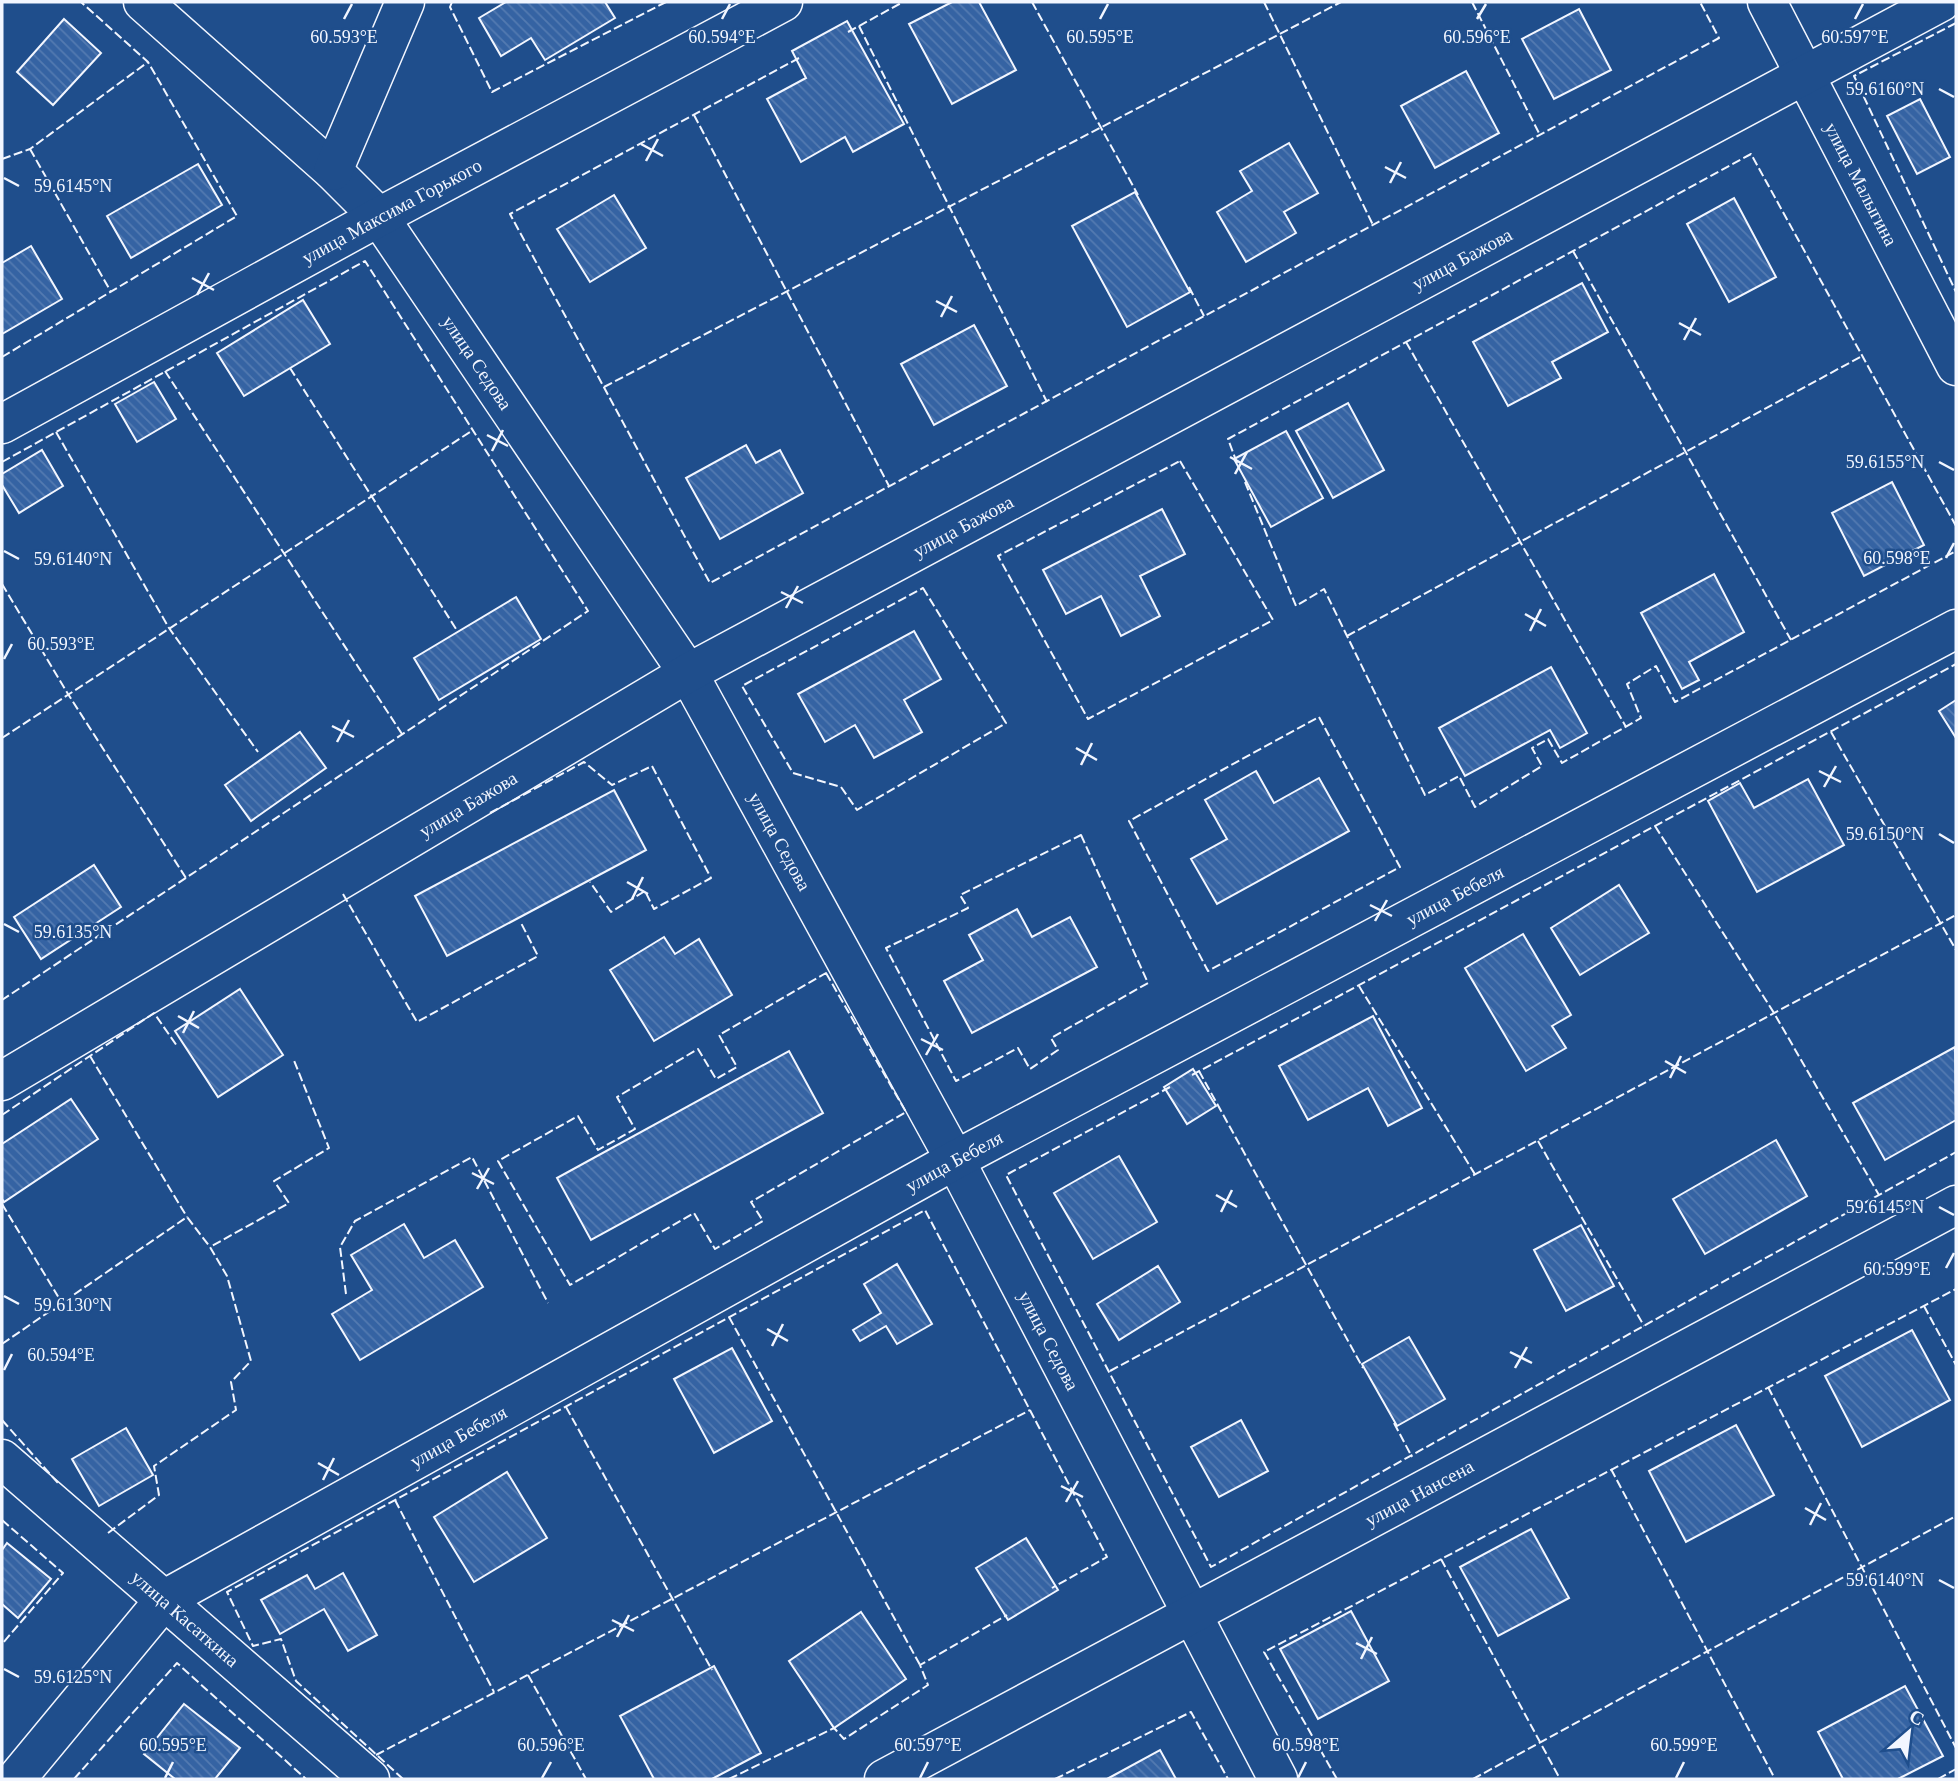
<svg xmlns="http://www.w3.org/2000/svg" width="1958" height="1781" viewBox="0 0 1958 1781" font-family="'Times New Roman',serif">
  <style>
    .building { fill: url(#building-back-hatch); stroke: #f2f6ff; stroke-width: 2 }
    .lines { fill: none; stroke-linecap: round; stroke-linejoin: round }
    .minor-casing { stroke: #f2f6ff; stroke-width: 41 }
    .major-casing { stroke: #f2f6ff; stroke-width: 41 }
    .minor { stroke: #1f4e8c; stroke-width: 38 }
    .major { stroke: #1f4e8c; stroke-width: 38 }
    .fence { stroke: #f2f6ff; stroke-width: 2; stroke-dasharray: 9 3.5; stroke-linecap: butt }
    .ticks { fill: none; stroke: #f2f6ff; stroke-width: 2.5 }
    .labels { text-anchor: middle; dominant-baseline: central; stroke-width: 5; stroke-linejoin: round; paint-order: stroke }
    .street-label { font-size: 19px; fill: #f2f6ff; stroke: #1f4e8c }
    .ticks-label { font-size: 18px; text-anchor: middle; fill: #f2f6ff; stroke: #1f4e8c; stroke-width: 5; stroke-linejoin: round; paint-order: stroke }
  </style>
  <defs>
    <pattern id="building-back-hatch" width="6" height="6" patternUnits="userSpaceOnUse" patternTransform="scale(1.75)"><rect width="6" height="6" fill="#3563a3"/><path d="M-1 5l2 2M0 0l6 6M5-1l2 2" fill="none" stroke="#537ab1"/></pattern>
  </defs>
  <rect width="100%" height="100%" fill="#1f4e8c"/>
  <!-- building -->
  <g class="building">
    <path d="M506,2h99l10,16 -70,42 -14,-22 -30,18 -22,-38z"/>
    <path d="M952,2h27l37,68 -64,34 -43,-80z"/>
    <path d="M1579,9l32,61 -57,29 -32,-60z"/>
    <path d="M64,19l37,34 -48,52 -36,-33z"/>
    <path d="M847,21l57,103 -51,28 -8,-15 -44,25 -34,-63 39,-21 -14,-27z"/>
    <path d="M1466,71l33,62 -64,35 -34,-62z"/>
    <path d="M1920,99l30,58 -33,17 -30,-58z"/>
    <path d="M1289,143l29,50 -34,19 12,21 -50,29 -29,-50 35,-21 -12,-20z"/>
    <path d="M198,164l24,41 -91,53 -24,-42z"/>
    <path d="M1135,192l55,100 -63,35 -55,-101z"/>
    <path d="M614,195l32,53 -56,34 -33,-53z"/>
    <path d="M1734,198l42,79 -47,25 -42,-78z"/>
    <path d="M31,246l31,53 -60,35v-71z"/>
    <path d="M1582,283l26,49 -56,30 9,16 -53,28 -35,-64z"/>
    <path d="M303,300l27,44 -86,52 -27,-43z"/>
    <path d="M974,325l33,61 -73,39 -33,-61z"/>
    <path d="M154,382l22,37 -39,23 -22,-38z"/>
    <path d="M1348,403l36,67 -51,28 -37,-67z"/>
    <path d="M1286,431l37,67 -52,29 -37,-68z"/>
    <path d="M746,445l10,18 24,-13 23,43 -83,46 -34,-61z"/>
    <path d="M42,450l21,36 -44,27 -17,-28v-11z"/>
    <path d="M1892,482l32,63 -60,31 -32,-63z"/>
    <path d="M1162,509l23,45 -45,22 20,40 -39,20 -20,-40 -35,18 -23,-44z"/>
    <path d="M1714,574l30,58 -55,30 10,18 -17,9 -41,-76z"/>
    <path d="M516,597l25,42 -102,61 -25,-42z"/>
    <path d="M914,631l27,48 -37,21 18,32 -48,26 -19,-33 -30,17 -27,-48z"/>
    <path d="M1551,667l36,66 -27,15 -10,-18 -85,46 -26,-48z"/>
    <path d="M1956,700v38l-17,-27z"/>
    <path d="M300,732l26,36 -75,53 -26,-36z"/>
    <path d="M1256,771l18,32 45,-25 30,53 -132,73 -26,-45 36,-20 -22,-39z"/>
    <path d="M1808,779l36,66 -87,47 -49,-91 32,-18 14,25z"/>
    <path d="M614,790l32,60 -199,106 -32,-60z"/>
    <path d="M94,865l27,42 -80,52 -27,-42z"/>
    <path d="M1619,885l30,48 -69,42 -29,-47z"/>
    <path d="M1017,909l15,28 38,-20 27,50 -125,66 -28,-52 39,-21 -14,-25z"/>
    <path d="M1523,934l48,81 -19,11 14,22 -40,23 -61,-103z"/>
    <path d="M664,937l11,17 24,-15 33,56 -78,46 -44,-71z"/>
    <path d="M240,989l43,66 -65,42 -43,-66z"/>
    <path d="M1373,1016l49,92 -34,18 -20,-38 -60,32 -29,-54z"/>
    <path d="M1955,1047l1,73 -71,40 -32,-57z"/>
    <path d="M789,1051l34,62 -232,127 -34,-62z"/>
    <path d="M1193,1069l23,37 -29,18 -23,-37z"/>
    <path d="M71,1099l27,40 -94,63 -2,-3v-55z"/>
    <path d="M1776,1140l31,56 -102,58 -32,-55z"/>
    <path d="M1119,1156l38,66 -64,37 -39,-66z"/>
    <path d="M404,1224l20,34 31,-18 28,47 -123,73 -28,-46 40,-24 -21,-35z"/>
    <path d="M1581,1225l33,61 -48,25 -32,-61z"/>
    <path d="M897,1264l35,60 -35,20 -11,-18 -26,15 -7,-11 28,-17 -17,-29z"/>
    <path d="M1158,1266l22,36 -61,38 -22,-36z"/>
    <path d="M1912,1330l38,70 -88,47 -37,-71z"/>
    <path d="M1409,1337l36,62 -48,27 -35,-62z"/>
    <path d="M732,1348l40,73 -58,32 -40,-74z"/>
    <path d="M1241,1420l27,51 -49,26 -28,-50z"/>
    <path d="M1736,1425l38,70 -88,47 -37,-71z"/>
    <path d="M126,1428l27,47 -54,31 -27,-47z"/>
    <path d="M507,1472l40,66 -73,44 -40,-65z"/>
    <path d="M1531,1529l38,69 -71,38 -38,-69z"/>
    <path d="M1026,1538l32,52 -50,30 -32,-52z"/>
    <path d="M7,1543l44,36 -33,39 -16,-14v-54z"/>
    <path d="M343,1573l34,62 -29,16 -24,-42 -44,25 -19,-34 46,-25 8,14z"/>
    <path d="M1351,1611l38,70 -71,38 -38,-70z"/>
    <path d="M861,1612l45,67 -72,49 -45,-67z"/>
    <path d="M714,1666l47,87 -49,26h-58l-34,-63z"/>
    <path d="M1905,1686l38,70 -45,23h-55l-25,-47z"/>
    <path d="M184,1704l56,44 -25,31h-40l-31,-25z"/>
    <path d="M1160,1750l16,29h-69z"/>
  </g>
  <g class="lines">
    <!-- minor casing -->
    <g class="minor-casing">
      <g id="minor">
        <path id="s1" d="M143,2l190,169 46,46 309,456 267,487 323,619"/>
        <path id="s2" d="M1767,2l189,364"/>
        <path d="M333,171l72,-169"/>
        <path id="s3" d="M2,424l377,-207 404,-215"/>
        <path id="s4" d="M2,1081l686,-408 1253,-671"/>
        <path id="s5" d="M2,1459l368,320"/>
        <path id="s6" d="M16,1779l149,-180 790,-439 1001,-531"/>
      </g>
    </g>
    <!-- major casing -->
    <g class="major-casing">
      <g id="major">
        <path id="s7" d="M884,1779l1072,-574"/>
      </g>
    </g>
    <!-- minor -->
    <use href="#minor" class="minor"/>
    <!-- major -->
    <use href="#major" class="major"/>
    <!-- fence -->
    <g class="fence">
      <path d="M452,2l-2,5 42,85 174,-90"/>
      <path d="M1032,2l106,193"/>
      <path d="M1264,2l109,223"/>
      <path d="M1472,2l68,133"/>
      <path d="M1956,23l-102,53 102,216"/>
      <path d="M859,26l188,376"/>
      <path d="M848,32l55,-30"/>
      <path d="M799,58l-289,156 200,369 1009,-545 -19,-36"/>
      <path d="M694,115l195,371"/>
      <path d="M30,149l81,143"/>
      <path d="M2,159l28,-10 118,-87"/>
      <path d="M1573,251l218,389"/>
      <path d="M1189,287l15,29"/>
      <path d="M1406,342l220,385"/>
      <path d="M2,357l235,-141 -89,-154 -67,-60"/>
      <path d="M290,368l168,264"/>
      <path d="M165,371l237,363"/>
      <path d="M604,387l737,-385"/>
      <path d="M56,432l113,196 89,124"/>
      <path d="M1180,461l93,159 -185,99 -90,-163z"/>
      <path d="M2,462l363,-201 223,350 -586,389"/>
      <path d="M1237,463l-9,-24 523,-285 205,372"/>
      <path d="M1245,482l51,124 28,-17 101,206 34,-19 16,31 67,-41 -10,-18 16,-9 14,24 79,-45 -14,-34 29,-18 19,36 281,-151"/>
      <path d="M2,584l66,110 118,184"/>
      <path d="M923,588l83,135 -149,87 -16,-23 -48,-14 -51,-87z"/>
      <path d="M1347,636l515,-280"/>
      <path d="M1319,717l81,150 -192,104 -79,-150z"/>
      <path d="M1831,732l125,218"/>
      <path d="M2,738l471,-308"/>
      <path d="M490,813l94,-51 28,23 40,-19 59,112 -57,31 -9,-18 -34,21 -21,-30"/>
      <path d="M1655,826l119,187 105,182"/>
      <path d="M1081,835l67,148 -97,55 7,12 -28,19 -12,-21 -62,33 -70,-133 82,-40 -8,-13z"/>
      <path d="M343,894l74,128 121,-66 -18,-35"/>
      <path d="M826,973l80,139 -155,90 12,19 -48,28 -21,-36 -124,72 -72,-124 80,-45 20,34 37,-21 -18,-32 81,-48 18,30 21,-12 -18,-32z"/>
      <path d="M1359,986l117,190"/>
      <path d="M90,1056l97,161"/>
      <path d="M1199,1071l164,297"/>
      <path d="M1192,1075l764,-411"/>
      <path d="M1170,1087l-164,88 205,392 745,-415"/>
      <path d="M2,1115l152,-102 23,33"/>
      <path d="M1538,1141l106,185"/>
      <path d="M2,1204l60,99"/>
      <path d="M346,1294l-6,-47 15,-26 117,-64 76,146"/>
      <path d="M1924,1306l32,59"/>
      <path d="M729,1317l191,348"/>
      <path d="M2,1344l185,-127 23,30"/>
      <path d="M1110,1371l846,-456"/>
      <path d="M1768,1387l188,361"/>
      <path d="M566,1407l146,263"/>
      <path d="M2,1420l56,63"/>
      <path d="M1394,1423l18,34"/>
      <path d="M1611,1469l164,310"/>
      <path d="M395,1500l99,192"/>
      <path d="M2,1520l61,53 -61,71"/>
      <path d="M108,1533l51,-38 -5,-29 82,-56 -5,-28 20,-21 -24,-85 -17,-29 79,-44 -15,-22 55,-33 -36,-90"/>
      <path d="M1441,1559l119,220"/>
      <path d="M528,1675l58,104"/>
      <path d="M376,1755l654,-345"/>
      <path d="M74,1779l103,-116 129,116"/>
      <path d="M403,1779l-107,-98 -15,-42 -28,7 -26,-54 698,-382 182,347 -55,31"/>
      <path d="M729,1779l105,-51 10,11 84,-54 -8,-20 87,-50"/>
      <path d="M1055,1779l136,-67 37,67"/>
      <path d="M1337,1779l-73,-127 692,-363"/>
      <path d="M1473,1779l483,-263"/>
      <path d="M1938,1779l18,-10"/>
    </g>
  </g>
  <!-- ticks -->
  <path class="ticks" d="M344,19l8,-15M722,19l8,-15M1100,19l8,-15M1477,19l9,-15M1855,19l8,-15M1939,89l15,8M641,144l22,12M646,161l12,-22M1385,167l21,11M4,178l15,8M1390,183l11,-21M192,278l22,12M197,295l12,-22M936,301l21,11M941,317l11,-21M1679,323l22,12M1684,340l12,-22M487,435l21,11M492,451l11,-21M1230,457l22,12M1939,462l15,8M1235,474l12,-22M4,551l15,8M1946,558l8,-15M781,592l22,11M786,608l12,-22M1525,614l21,12M1530,631l11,-22M4,659l8,-15M332,726l22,11M337,742l12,-22M1076,748l21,12M1081,765l11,-22M1819,771l22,11M1824,787l12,-21M1939,834l15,9M627,882l21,12M632,899l11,-22M1370,905l22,11M1375,921l12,-21M4,924l15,8M178,1016l21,12M183,1033l11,-22M921,1039l22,11M926,1055l12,-21M1665,1061l21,12M1670,1078l11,-22M472,1173l22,11M477,1189l12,-21M1216,1195l21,12M1939,1207l15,8M1221,1212l11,-22M1946,1268l8,-15M4,1296l15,8M767,1329l21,12M772,1346l11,-22M1510,1352l22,11M1515,1368l12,-21M4,1370l8,-16M318,1463l21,12M323,1480l11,-22M1061,1486l22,11M1066,1502l12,-21M1805,1508l21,12M1810,1525l11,-22M1939,1580l15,8M612,1620l22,11M617,1637l12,-22M1356,1643l21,11M1361,1659l11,-22M4,1669l15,8M165,1778l8,-16M542,1778l9,-16M920,1778l8,-16M1298,1778l8,-16M1676,1778l8,-16"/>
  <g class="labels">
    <!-- street labels -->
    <g class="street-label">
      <text stroke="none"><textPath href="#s2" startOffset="205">улица Малыгина</textPath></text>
      <text stroke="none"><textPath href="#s3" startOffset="444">улица Максима Горького</textPath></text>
      <text stroke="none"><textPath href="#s4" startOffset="1676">улица Бажова</textPath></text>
      <text stroke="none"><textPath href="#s1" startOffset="495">улица Седова</textPath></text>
      <text stroke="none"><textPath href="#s4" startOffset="1110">улица Бажова</textPath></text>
      <text stroke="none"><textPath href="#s4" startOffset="542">улица Бажова</textPath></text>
      <text stroke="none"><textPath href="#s1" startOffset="1062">улица Седова</textPath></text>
      <text stroke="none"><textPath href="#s6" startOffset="1703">улица Бебеля</textPath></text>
      <text stroke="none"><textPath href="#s6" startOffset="1136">улица Бебеля</textPath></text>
      <text stroke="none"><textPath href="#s1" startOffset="1629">улица Седова</textPath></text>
      <text stroke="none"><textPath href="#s6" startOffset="569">улица Бебеля</textPath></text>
      <text stroke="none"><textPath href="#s7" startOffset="607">улица Нансена</textPath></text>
      <text stroke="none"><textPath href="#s5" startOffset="243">улица Касаткина</textPath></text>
    </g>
  </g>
  <g class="ticks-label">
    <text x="344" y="43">60.593°E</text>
    <text x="722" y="43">60.594°E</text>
    <text x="1100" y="43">60.595°E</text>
    <text x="1477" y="43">60.596°E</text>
    <text x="1855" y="43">60.597°E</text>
    <text x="1885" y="95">59.6160°N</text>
    <text x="73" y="192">59.6145°N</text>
    <text x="1885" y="468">59.6155°N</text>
    <text x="1897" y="564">60.598°E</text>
    <text x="73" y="565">59.6140°N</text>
    <text x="61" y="650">60.593°E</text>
    <text x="1885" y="840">59.6150°N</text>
    <text x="73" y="938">59.6135°N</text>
    <text x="1885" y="1213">59.6145°N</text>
    <text x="1897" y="1275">60.599°E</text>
    <text x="73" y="1311">59.6130°N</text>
    <text x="61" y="1361">60.594°E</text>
    <text x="1885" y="1586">59.6140°N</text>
    <text x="73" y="1683">59.6125°N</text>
    <text x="173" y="1751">60.595°E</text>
    <text x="551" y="1751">60.596°E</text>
    <text x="928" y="1751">60.597°E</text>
    <text x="1306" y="1751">60.598°E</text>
    <text x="1684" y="1751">60.599°E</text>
  </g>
  <!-- border -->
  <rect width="1958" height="1781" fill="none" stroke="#f2f6ff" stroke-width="7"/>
  <!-- north arrow -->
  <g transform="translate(1909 1732) rotate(28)" stroke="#1f4e8c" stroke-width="5" paint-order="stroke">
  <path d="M0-5L12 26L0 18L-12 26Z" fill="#f2f6ff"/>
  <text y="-10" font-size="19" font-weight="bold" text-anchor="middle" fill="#f2f6ff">С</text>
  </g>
</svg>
